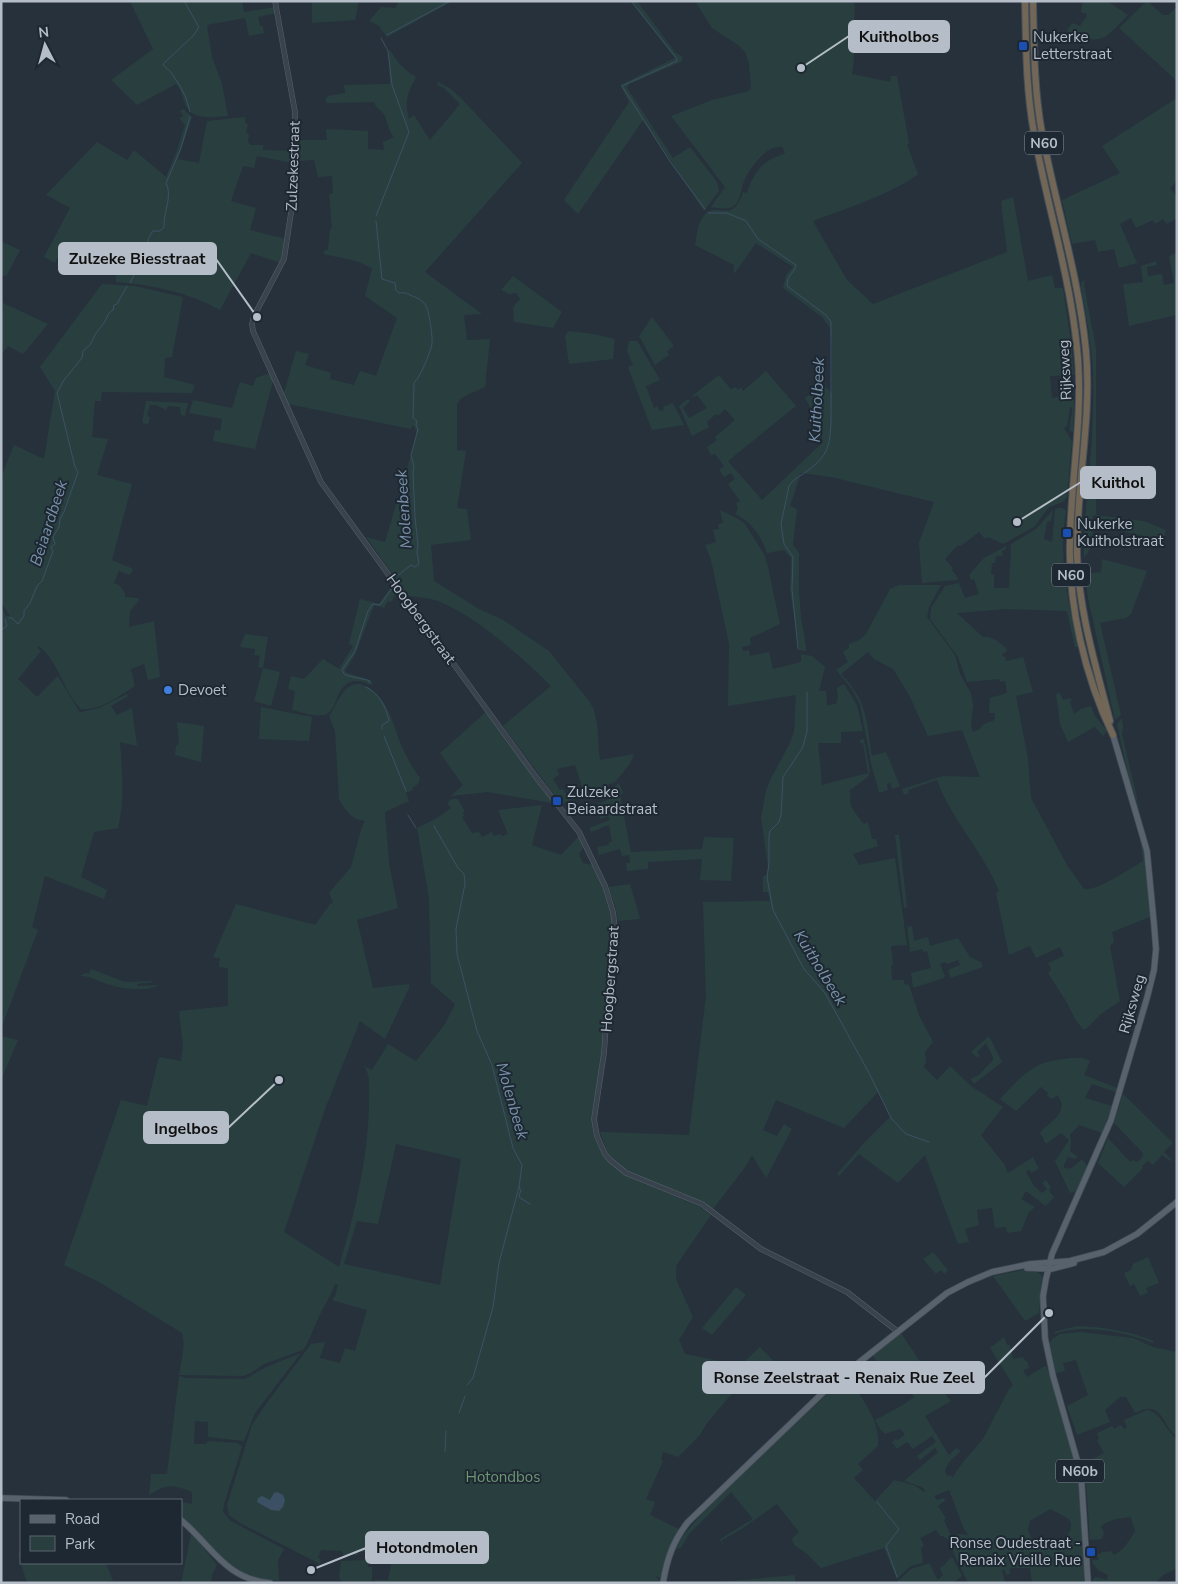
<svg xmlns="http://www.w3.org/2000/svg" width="1178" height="1584" viewBox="0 0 1178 1584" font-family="'Nunito Sans',sans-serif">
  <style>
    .green { fill: #293f3f; fill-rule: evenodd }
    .water { fill: #3c5064 }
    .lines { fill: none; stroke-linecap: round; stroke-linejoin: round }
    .stream { stroke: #3c5064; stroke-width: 1 }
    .minor-casing { stroke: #57616b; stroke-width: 5.5 }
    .major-casing { stroke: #424c56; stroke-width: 7 }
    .highway-casing { stroke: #444e58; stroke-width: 8 }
    .minor { stroke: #39434d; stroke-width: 4.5 }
    .major { stroke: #58626d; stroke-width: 5.5 }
    .highway { stroke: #726657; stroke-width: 6 }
    .transit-dot { fill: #1a4fb4; stroke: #1e2832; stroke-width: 2 }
    .shop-dot { fill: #3f7fe0; stroke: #1e2832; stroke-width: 2 }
    .labels { text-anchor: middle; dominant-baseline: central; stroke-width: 4; stroke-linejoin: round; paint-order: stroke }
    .shield { fill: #1e2832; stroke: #88919b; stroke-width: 1 }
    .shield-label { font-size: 14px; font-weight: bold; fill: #b5bec8 }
    .poi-label { font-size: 15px; fill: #b5bec8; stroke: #1e2832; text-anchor: start }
    .street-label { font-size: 15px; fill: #b5bec8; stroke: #1e2832 }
    .park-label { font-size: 15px; fill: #6e9774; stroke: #1e2832 }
    .water-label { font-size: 16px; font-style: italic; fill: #7891a9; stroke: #1e2832 }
    .leader { fill: none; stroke: #b5bec8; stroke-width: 2 }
    .callout-dot { fill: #b5bec8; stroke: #1e2832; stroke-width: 2 }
    .callout { fill: #b5bec8; stroke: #b5bec8; stroke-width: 2 }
    .callout-label { font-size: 16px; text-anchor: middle; font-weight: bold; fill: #111 }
  </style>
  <rect width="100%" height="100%" fill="#26313c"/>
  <!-- green -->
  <g class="green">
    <path d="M130,1h112l2,11 31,-5 1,6 -18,4 2,9h3l1,7 -15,3 -4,-18 -38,7 5,32 10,27 6,32c-13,1 -35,5 -42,-10 -4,-8 -3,-15 -10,-22l-39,21 -26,-25 42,-31z"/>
    <path d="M312,1h47l-4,19 -43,3z"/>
    <path d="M396,1h57l-66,36 -8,-11 -9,-5v-1l11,-13 15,1 2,-6z"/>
    <path d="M631,1h6l38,51 8,5 -2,5 -52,22 -2,4 46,70 17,-11 27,35 2,9 -15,20 -61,-91 -65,94 -14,-14 65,-98 -9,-17 55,-27z"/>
    <path d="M695,1h159c2,9 0,15 0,24 0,17 1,32 -2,49l38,8 1,-6h6l12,67 -2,1 11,30c-25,20 -74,35 -105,47l34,59 26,24 134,-52 -6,-51 12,-4 15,84 24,-6 3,13h8l8,55 3,32 -24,1 2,22 11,-2 5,3 6,-1 -1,33 -3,1c-2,-7 3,-17 2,-25l-2,1 -3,18 -3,2 8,13 -5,56 -4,5 -14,5 -15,20 -31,17 -15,-7 -3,2 -6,-7 -18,14 -3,-1 -13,14 8,9 -1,2 6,8 -1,2 -35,3 -3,-40 15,-41 -103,-25 -30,-4 -11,33 7,3 -4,36 6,8v38l2,27 5,28v5l-7,-1 -9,-60 1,-32 -7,-8 -17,3c-6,-17 -15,-31 -32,-39l3,-6 -2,-5 4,-2 -12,-17 7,-5 -4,-6 -7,4 -5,-7 5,-4 -9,-12 -4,1 -4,-8 10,-7 -2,-3 20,-17 -10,-11 -7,7 -2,-2 -9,8 2,5 -17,9 -13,-30 9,-7 2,2 -7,7 6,10 18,-10 -10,-13 -3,2 -2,-1 27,-21 12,14 5,-2 2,3 3,-3 2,4 23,-20 30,35 -68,55 34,39 61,-58 -7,-24 -11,-20 18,-13 9,8v-45l-2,-20 -8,-11 -39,-29 3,-13 7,-8 -37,-24 -22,31v-9l-39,-20c2,-10 3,-24 10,-31 12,-13 28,11 38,-22l3,1c3,-4 3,-7 5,-11 9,-17 15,-22 33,-28l1,-2 -3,-5c-15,-3 -32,21 -38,34 -3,8 -3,19 -10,25 -6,4 -16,2 -23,1l14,-20 -54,-71 41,-16 37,-9 2,-3 -2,-25 -4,-11 -7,-7 -26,-17z"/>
    <path d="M1083,1h24l21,14c-26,26 -25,31 -61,16l5,-8 8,3 5,-8 1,1 1,-5 -6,-2z"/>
    <path d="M1147,1l16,14h5l9,-8v74l-58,-53z"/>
    <path d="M390,50c7,12 14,20 26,27 -8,16 -12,23 -7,42l5,-4 16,25 30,-36 -16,-16 -7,-3 1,-3 13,7 9,8 62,66 -97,109 57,42 -18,1 3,25 23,-1 -5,48c-9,5 -24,8 -28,17v46l9,1 -9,57 10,1 4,31 -40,5 3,36 45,28 24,11 46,31 40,50c11,15 8,40 11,59l34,-6 -4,10 -15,18 -54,22 -58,-78 48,-40c-29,-29 -75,-70 -113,-85 -9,-3 -20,-4 -30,-5l-42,-59 19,5 32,-108 -3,-8h-2l-1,3 -123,-25 -4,-11 12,-42 13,3 -4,11 26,8 -1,6 24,6 6,-14 16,5 21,-58 -32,-22c2,-9 5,-17 7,-28l-16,-7 -33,-7 2,-4h3l2,-21 2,-1 -3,-34 4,-1 -1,-17 -14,1 -4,-17 -16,1v-21h29l-1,-11 42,2v18l16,1 -1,-8 11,-5c-6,-7 -6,-13 -9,-21 -3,-6 -9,-7 -11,-14l-44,1h-4l-1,-3 3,-4 17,-3 -1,-8 46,-1 -2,-33zM575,765l9,28 -16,6 -5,-10 -3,1 -7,-11 6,-4 -2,-6z"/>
    <path d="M1177,98v83l-7,7 7,9v21l-10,6 -4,-5 -8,5 -2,-4 -17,8 -5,-10 -11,6 17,39 -18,5 -5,-19 -16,3 -3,-12 -23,4 -10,-44 58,-27 -18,-27z"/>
    <path d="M183,109l9,8 -14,42 21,4 8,-42 38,-4v5l3,3 -2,7 3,3 -1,6 2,4h13v5l29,1v12l-35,-7 -3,12 -11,-2 -12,35 25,7 -6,22 36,9 -5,24 -30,-10 -31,57c-32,-18 -67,-25 -104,-28v-10l-14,-7 2,-4 -3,-6 2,-4 -3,-1 -2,4 -2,-1 1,-3 -5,-2 -3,8 -8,-4 3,-6 -7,-4 -3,4 -9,-4 -10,21 -11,-6 26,-49 -24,-13 51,-53 30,18 7,-10 32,27 10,-24 9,-28 -6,-7 4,-2 -3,-5z"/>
    <path d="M1,241l19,9 -13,25 -3,1 -3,-2z"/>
    <path d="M1177,253v62l-48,11 -6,-42 20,-2 -2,-16 15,-5 1,4 -10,2 1,9 14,-2 2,11 10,-2 -5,-27z"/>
    <path d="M513,276l49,36 -9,16 -39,-6 -1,-15 7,-8 -4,-6 -7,1 -8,-4z"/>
    <path d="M1085,280l-1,5 12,64v166l48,6 22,9 -3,11 -68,-17 1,-9h-3c-2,13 2,33 -9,42 -1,-24 2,-48 4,-72 4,-37 6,-74 5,-111 -1,-30 -7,-59 -12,-87l1,-5z"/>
    <path d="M102,284l33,2 48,11 -11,60 -7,1 -1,19 31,8 -3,8 -90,-1 -1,9h-6l-3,36 16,2 -11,36 35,9 -20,76 21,9 -3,6 -11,-4 -5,12 5,2 6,8v4l13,1 1,2 -9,11 -1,16 25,-6 6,56 -12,3 -4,-16 -13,5 4,17c-15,9 -34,25 -54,23 -18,-18 -22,-47 -42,-63l-2,2 4,3 -23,28 19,18 21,-21 21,35 2,1 18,-4 28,-14 1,2 -17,10 6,9 15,-7 5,38 -17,-4c2,29 5,57 -2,86l-24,4 -13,45 26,13 -3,9 -59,-23 -13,51 6,3 -37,99v-423l5,10h4l-9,-14v-125l13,-32 30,14 11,-68 -15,-24z"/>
    <path d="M1,302l47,22 -25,30 -15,-8 -7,8z"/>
    <path d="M652,317l22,29 -7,5 2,4 -14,10 -16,-29z"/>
    <path d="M569,331l24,3 22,5 -2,20 -44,5 -4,-28z"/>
    <path d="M629,341h8l2,3 21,36 -14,6 8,22 3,-2 3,5 4,-1 -1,-3 10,-4 11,22 -32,5 -24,-63 5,-2 -6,-14z"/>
    <path d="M269,373l4,8 -18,68 -42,-8 2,-11 5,1 2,-12 -33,-6 4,-13 39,8 8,-26 13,4 3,-8z"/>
    <path d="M146,401l42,2 -3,13 -4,-1 -1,-8 -12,-1 -2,4 -10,-5h-6l-3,10 3,3 -2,6 -6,-1z"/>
    <path d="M1059,508h4l3,3c-8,45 2,92 12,136h-3l-8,-36 -61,-2 -49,4 26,24h6l7,3 10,8 1,4 -4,1 -1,3 3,1 1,4 17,-4 10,35 -17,4 12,63 3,39 36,67 17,24c14,2 45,-20 59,-28l-4,-29 5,19 6,66 -38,15 2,10 -4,4 10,55 -19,13 -15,15h-3l-8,-10 -9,-18 -18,-28 3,-4 -3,-6 16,-7 -4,-9 -24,11 -6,-12 -21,9 -13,-62 3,-2c-16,-40 -47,-70 -62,-111l-29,10 1,3 -5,2 -2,-6 41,-13 37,1 -18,-47 -34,6 -19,-41 -16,-26 -19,-10 -6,-7 -27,22c27,27 25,46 31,82l14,-4 14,34 -8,3 -2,-6 -3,1 1,6 -9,3 -8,-30 -11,-59 -9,-16 -15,-18 12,-8 -5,-10 6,-4v-4l10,-4 7,-6 24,-45 9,-4h42l-12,22 -2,10 28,38 5,19 11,19 2,12 -2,21 2,6 7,-3c2,-5 8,-7 13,-8l2,-3 -1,-5h-5l1,-15 17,-5 -2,-12 -5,1 -1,-3 -32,3 -9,-25 -28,-38 1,-11 14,-22 14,-3 6,15 14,-4 -5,-15 -3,1 -2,-5 15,-17 22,-12v3l-4,2 1,5h-7l-1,7h-3l-1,11h3v14h15l2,-44 25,-15 17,-19 -2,11 -4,1 -3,17 8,3 3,-33z"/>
    <path d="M720,510l20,10 5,4 19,30 4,13 12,57 -30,14 1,7 -9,2 1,4 6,-1 1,6 19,-4 4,17 28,-7v-8l11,2 13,11 -6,24h7l1,14 9,-1 2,-7 -1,-9 7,-4 13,21 6,26 -22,1v11h-23l4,42 46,-12 -5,-30h-3v-3l4,-1 6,34h-2l1,3 -20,15 2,3c-4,12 6,21 13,30l4,-2 4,17h4l2,7 -25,8 6,11 36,-7 12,87 -16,1 2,19h-2l1,15h12v4l5,1 10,30 14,27 -8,10 1,10 -2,5 13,13 13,-14 21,20 32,21 -22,28 23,29 4,9 25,-16 6,12 -8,4 -2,-4 -3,3 8,14 8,7 5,-4 -5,-6 4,-3 5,7 -2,4 5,6 -8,9 -20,-15 -5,8 14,8 -6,5 -8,19 -14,2 -1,-6 -11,1 -3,-20 -15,2 2,15 -14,4 4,13 -11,2 -33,-89 -27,28 -39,-29 -20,22 -2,-2 25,-29 28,-28 -12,-25 -34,36 -68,-28 -13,30 14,6 7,-12 8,5 -26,49 -14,-23 -6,11 -33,43 -24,-13 -59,-23 -9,-6 -13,-13 -8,-22 89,3 17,-139 -3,-94 67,-1 -2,-9h-5v-16l5,-1v-8l-7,-50 5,-26 5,-13 19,-35 4,-12 2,-36 -68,11 1,-62 -18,-84 -6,-15 11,-3 -3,-12 6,-1 -1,-5 5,-1z"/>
    <path d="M1102,559l45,12 -16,43 -5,4 -26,5 21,92 -6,5 -27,-122 -3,-24 16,-2z"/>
    <path d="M393,584l5,7 -7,11 -3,-1 -4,7 -10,-3 -19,50 -10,16 3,2 22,7 4,5c-4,0 -9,-3 -15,-4 -25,-2 -19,30 -35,34 -10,2 -23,-3 -32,-5l3,-19 -7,-2 3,-13 13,3 19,-20 16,10 14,-23 -4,-2 11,-45 19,5z"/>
    <path d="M245,634l23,3 -5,31 17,4 -9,34 -17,-5 9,-33 -5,-1 2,-11 -6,-1 1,-6 -15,-2z"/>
    <path d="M360,684c28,8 32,40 42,63 5,11 11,22 18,31l-2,6 -6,4 1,2 -7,3 3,8 -24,11 4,51 9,45 -41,12 16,68 36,-4v4l-24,51 -25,-18 -35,88 -41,123 55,35c16,-56 29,-106 30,-164 0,-13 2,-27 -5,-37l8,4 16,-26 28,17 29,-37 10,-20 -24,-21 -2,-85 -12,-70c12,-6 23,-11 34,-20l-4,-5 5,-4h6l7,13 -2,1 1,3 -2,1 10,16 7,-1 3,5 10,-5 2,4 6,-2 2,2 6,-2 -10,-24 44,-5 -10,40 29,10 18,-19 6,9 -6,9 4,9 10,2c12,27 22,47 20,76l-12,119 -9,55 6,27 9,17 11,11 29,14 53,23 11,8 -35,51v13l17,38 -14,23 6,14 56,11 6,11 -40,47 -7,12 -22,22 -15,-5 -2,8 2,1 -17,38 9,3 -5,13 29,14 -12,24 -6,25 -6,-2 5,5v2h-286v-3h14l4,-20 -1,-9 -33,1v3h-15l-1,-4 -21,-1 -3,8 3,1 -1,5 -80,-41 -11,-8 -2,-10 25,-80 14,-21 45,-60 14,-2 -5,16 20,5 5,-15 10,3 12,-41 -35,-10 3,-4 3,-11 -3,-1c-4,12 -11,21 -16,33 -6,11 -9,23 -16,33l-39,14 -13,9 -8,3 -64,-1c2,-13 7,-29 3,-42l-83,-51 -35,-17 57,-165 26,6 12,-49 22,4 2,-15 -4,-35 49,-5v-38l-9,-1 1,-9 -7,-1 23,-53 79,21 15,-21 3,-1 -4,-10 22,-26 11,-41 3,-5c-13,-1 -20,-11 -26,-22l-4,-68 -6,-15c10,-13 12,-32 31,-32zM396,1144l65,15 -21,126 -96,-21 13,-43 21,3z"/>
    <path d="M1060,693l3,7 7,-2 2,2 -2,2 4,12 7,-5 10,-3 4,10 12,15 -4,5 -8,-9 -27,15 -8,-18 -4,-30z"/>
    <path d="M261,707l51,10 -3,24 -50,-2z"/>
    <path d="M486,712l66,89v2l-64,-11 -37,4 12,-11 -23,-32z"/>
    <path d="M1122,718l1,10 -1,6 19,81 -12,-37 -12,-54z"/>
    <path d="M177,722l27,4 -3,36 -26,-7 1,-9 3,-3z"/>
    <path d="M619,783l4,10 -3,2 11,57 71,-3 2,-12 30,1 -3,43 -31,-1 2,-21 -54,3v7l-21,2 -1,-8h4l-1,-8 -7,1 -2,-7 -21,6 -2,-8 12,-2v-3h3l-3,-17 -18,7 -2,-4 21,-8 -2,-4 -8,3 -3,-15 18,-7 -2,-9z"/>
    <path d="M895,835h4l8,72 -3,1z"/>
    <path d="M630,884l10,35 -22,2 -3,-15 -7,-19z"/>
    <path d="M912,926l2,15 14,-4 2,9 28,-8 12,19 11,5 2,5 -32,11 -3,-8 12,-5 -2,-5 -11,4 -2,-2 -5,2 5,12 -1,2 -31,10 -2,-15 20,-5 -4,-17 -4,1 -1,-3 -12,3 -3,-25z"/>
    <path d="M91,969l34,13 27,-1v1l-15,2v2l22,-1c-13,7 -37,4 -52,-1 -9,-3 -17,-8 -27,-8l6,-3 3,1z"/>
    <path d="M1,1036l17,4 -16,38h-1z"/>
    <path d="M989,1036l13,26 -28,22 -3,-5 8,-4 14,-15v-3l-7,-14 -9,9 3,4 -4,1 -5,-5z"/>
    <path d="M1071,1058h11l8,3 -6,14 33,13 -1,4 -24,-8 -7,14 27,8 -10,27 -23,-8 -9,10 1,7 -1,9 8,6 -3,2 -7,-2 -4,8v3c9,2 11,-3 17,-8l3,1 3,5 -11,25 -6,2 -15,-32 14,-21 -8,-7 -15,11 -6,-11c9,-11 31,-21 17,-38l-4,4 -6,-3 1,-3 -7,-6 -25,24 -16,-12c13,-14 27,-31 47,-37 7,-2 16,-3 24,-4z"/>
    <path d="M1123,1094l50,49 -9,9 8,8 -2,1 -8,-6 -9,10 -5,-4 -6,5 1,2 -19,19 -26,-24 10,-25 22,24 3,-2 4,2 5,-4 1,-5 -29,-30z"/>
    <path d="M933,1252l15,18 -4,4 -3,-4 -5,4 -13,-15z"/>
    <path d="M1148,1257l11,26 -13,5 2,5 -8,3 -6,-12 -4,2 -6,-13 7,-3 2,-6z"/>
    <path d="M1023,1270l14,2 5,4 -3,37 -14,8 -32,-45z"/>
    <path d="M736,1287l10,8 -34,40 -10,-7z"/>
    <path d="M1077,1326c26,1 52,5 77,15l-1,2c-28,-11 -70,-20 -99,-9v-2z"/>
    <path d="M1080,1332l53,6 20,9 24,5v85c-17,-14 -14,-38 -42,-24l-9,-16h-6l-15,13 5,12 -33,13 -10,-29 21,-11 -12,-35 -13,3 2,8 -9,2 -6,-30 2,-4 8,-5z"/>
    <path d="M901,1333l26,39 24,29 -26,15 24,39 7,-7 5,3 -11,10 -5,9 2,6 4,-1 1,3 11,-16 20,-23 26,-50 4,-4 -23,-37 14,-11 3,8h3l3,14 10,-2 2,4h2l2,7 -6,2 4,7 18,-11 2,1 28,96 3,16 7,104h-53l-2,-15h-20v6l-4,1 -1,-5h-3l3,13h-37l-15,-31 2,-17 4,-1 9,1 -4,-6 -15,-39 -15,6 3,4 6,-2 3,2 -8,6 8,12 -2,2 6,14v7l-7,-5 -2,1 -5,-7 -16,8 4,7 -3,3 2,15 -12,3 -14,13 -13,-31 -63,20 -15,-15 -12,-8 -2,-6 7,-7 -22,-28 -37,26 -18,10 1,6 -3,-7 33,-20 -22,-27 -42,42 -8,14 -5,1 6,-12 22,-26 142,-135 6,5c11,20 29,42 26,65l-20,18 5,6 -9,8 21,23 19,-21 20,5 10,7 2,-1 -4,-4 -18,-6 34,-29 -3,-4 -15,12 -3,-4 19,-14 -4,-6 -19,13 -6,-7 -10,7 -5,-7 4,-3 2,1 7,-6 -5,-5 -15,5 -5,-5 -5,-9 28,-15 11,-8c-7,-9 -15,-14 -22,-23h-4l-17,-20zM1050,1509c13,7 30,10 16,28l3,9 -12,5 -7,-7 -15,3 -7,-17 2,-9z"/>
    <path d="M760,1347l24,25 -20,17 -20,-27z"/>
    <path d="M301,1353l-46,60 -11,28 -36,-4v-15l-13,-1 -1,23h12l2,-3 30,2 4,4 -18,57 -1,8 8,9 53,28 -6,11 1,21c-52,-2 -64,-35 -98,-66v-13l11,2v-12c-21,-8 -24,-8 -43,3l2,-21h16l12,-98 6,2 60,1 21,-12z"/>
    <path d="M1147,1410c14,2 18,20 30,29v129l-14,7 -8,8h-63l1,-4 3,-2 11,3 1,-5 -10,-5 -6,-8 1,-2h6l-2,-5 6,-3 8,-1 3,4c11,-6 15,-14 21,-24l-4,-14c-11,1 -20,2 -30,9l3,8 -3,5 -11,1 -5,-73 3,-2v-3l16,-9 -7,-13 2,-1 -2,-6 15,-7 2,3 7,-4 3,4 3,-2 -3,-7z"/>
    <path d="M181,1524l17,17 19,24 -5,10 -1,8h-30l10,-48z"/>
    <path d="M21,1550v13h85l7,18 -13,2h-73l-9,-29z"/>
    <path d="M952,1557l10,19 -9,7h-57l15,-14 19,-6 4,10 4,7 5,-5 -3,-7c6,-3 7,-8 12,-11z"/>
    <path d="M368,1560v7h4v16h-27l-6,-4 2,-18z"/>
    <path d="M795,1575v8h-85z"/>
  </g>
  <!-- water -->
  <path class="water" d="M277,1492l6,3 2,5 -2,7 -4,4 -8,-1 -14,-8 1,-4 4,-2 8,4 4,-7z"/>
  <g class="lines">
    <!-- stream -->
    <g class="stream">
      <path d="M184,1l15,26 -6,9 -30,28 3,4 4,3 10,15 6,12 4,14"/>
      <path d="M631,1l46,58v2l-55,25 49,77 34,46"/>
      <path d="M387,35l63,-34"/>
      <path d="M708,213h19l19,8 12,18 38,26c-1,8 -9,9 -9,21l39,29 5,7v99c-1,25 -3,35 -24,50 -7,6 -13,7 -18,15l-8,38 3,20 9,13 -1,32 6,60"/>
      <path d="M376,216l33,-84 -17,-47 -4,-34 -7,-13"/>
      <path d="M376,221l6,58 13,4 1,7 3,3c5,-1 7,0 11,2 7,3 12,4 16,11 3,4 7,33 6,38 -2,9 -11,32 -18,39l-1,35 4,3 -1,4 2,4 -7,26 3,12 -1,6 2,44 3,28 -1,7 2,12 -4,3 -4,-2 -14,11"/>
      <path d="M130,283l13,-25 6,-21 4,-6h7l4,-4c-1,-14 9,-31 2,-44l15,-35 9,-31"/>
      <path d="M9,618h3l6,6 6,-8v-5l6,-8 7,-17 5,-5 11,-30 -2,-4 4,-3 -2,-7 6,-10 1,-8 4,-7 14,-40 -3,-5 -18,-74 7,-13 18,-22 1,-7 7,-6 6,-12 8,-10 5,-10 4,-3 1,-5 3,-1 10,-18"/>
      <path d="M1,630l6,-4 -2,-7"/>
      <path d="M369,683l1,-2 -3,-1 -22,-5 -3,-5 13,-19 13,-40 5,-7 7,1 13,-18"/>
      <path d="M366,687c13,7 20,19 23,34l-7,4v4"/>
      <path d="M807,692v39l-4,16 -20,30 -2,38 -2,7 -9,9 -1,5v27l-2,14 6,33 31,59 21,24 44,80 22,45 15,16 23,8"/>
      <path d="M384,736l22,55"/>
      <path d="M408,815l8,13"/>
      <path d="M434,826l24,42 6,6 1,10 -9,45 1,25 20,77 15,34 21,83 9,17 -3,22 -20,76 -6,44 -20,71 -6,7"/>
      <path d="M519,1187l2,4 -2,4 1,3 10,6"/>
      <path d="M459,1413l6,-17"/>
      <path d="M445,1452l1,-21"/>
      <path d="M877,1502l22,27 -13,17 11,31"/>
      <path d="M899,1581v2"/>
    </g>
    <!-- minor casing -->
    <g class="minor-casing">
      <path id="minor" d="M275,1l20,111 -1,81 -10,66 -30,57 -2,8 1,7 68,151 215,295 43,55 26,54 8,26 3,24 -8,62 -4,55 -10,66 3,17 8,18 5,6 16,13 76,31 59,45 86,43 50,39"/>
    </g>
    <!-- major casing -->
    <g class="major-casing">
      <g id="major">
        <path d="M1027,1268l24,1 23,-6"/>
        <path d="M1,1498l65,2"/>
        <path d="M181,1520c31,26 44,59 89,63"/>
        <path d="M663,1583c4,-24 10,-42 25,-61l145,-139 114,-90 21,-11 24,-10 38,-8 40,-3 34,-9 33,-18 40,-32"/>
        <path d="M1088,1583l-7,-109 -28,-98 -8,-38 -2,-42 3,-17 6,-25 59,-134 36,-122 7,-28 2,-21 -2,-25 -7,-73 -34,-116"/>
      </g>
    </g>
    <!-- highway casing -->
    <g class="highway-casing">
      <g id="highway">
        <path d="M1025,1c1,44 1,89 9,132 13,72 36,143 43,215 7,65 -6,128 -7,193 -2,64 15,136 43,194"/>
        <path d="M1033,1c1,44 1,89 9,132 14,73 37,145 44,218 6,69 -10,136 -9,204 2,57 19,112 33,166"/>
      </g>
    </g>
    <!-- minor -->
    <use href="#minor" class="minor"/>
    <!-- major -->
    <use href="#major" class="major"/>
    <!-- highway -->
    <use href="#highway" class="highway"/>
  </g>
  <!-- markers -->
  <g class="transit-dot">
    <rect x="1018" y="41" width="10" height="10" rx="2.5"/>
    <rect x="1062" y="528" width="10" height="10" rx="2.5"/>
    <rect x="552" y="796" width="10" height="10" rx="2.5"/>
    <rect x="1086" y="1547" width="10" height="10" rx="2.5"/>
  </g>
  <circle class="shop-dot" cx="168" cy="690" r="5"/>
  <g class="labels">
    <!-- shield labels -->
    <g class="shield">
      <rect x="1025" y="131.5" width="38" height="23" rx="4"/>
      <rect x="1052" y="563.5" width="38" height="23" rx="4"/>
      <rect x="1056" y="1459.5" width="48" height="23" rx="4"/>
    </g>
    <g class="shield-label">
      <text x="1044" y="143">N60</text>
      <text x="1071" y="575">N60</text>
      <text x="1080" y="1471">N60b</text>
    </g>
    <!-- poi labels -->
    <g class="poi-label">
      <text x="1033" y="37">Nukerke<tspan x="1033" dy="17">Letterstraat</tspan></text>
      <text x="1077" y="524">Nukerke<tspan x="1077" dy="17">Kuitholstraat</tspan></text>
      <text x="178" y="690">Devoet</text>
      <text x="567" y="792">Zulzeke<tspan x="567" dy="17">Beiaardstraat</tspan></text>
      <text x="1081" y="1543" text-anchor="end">Ronse Oudestraat -<tspan x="1081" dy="17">Renaix Vieille Rue</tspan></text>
    </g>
    <!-- street labels -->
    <g class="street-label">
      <text transform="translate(293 166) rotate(-88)">Zulzekestraat</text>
      <text transform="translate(1065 370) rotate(-93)">Rijksweg</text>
      <text transform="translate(421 619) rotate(54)">Hoogbergstraat</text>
      <text transform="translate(610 979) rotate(-86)">Hoogbergstraat</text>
      <text transform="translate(1132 1004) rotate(-74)">Rijksweg</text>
    </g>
    <!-- park labels -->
    <g class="park-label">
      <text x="503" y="1477">Hotondbos</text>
    </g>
    <!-- water labels -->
    <g class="water-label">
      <text transform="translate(817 400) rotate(-87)">Kuitholbeek</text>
      <text transform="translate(404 509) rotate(-94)">Molenbeek</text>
      <text transform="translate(49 523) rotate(-72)">Beiaardbeek</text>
      <text transform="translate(820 968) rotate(58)">Kuitholbeek</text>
      <text transform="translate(512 1101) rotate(74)">Molenbeek</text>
    </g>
  </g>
  <!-- callouts -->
  <path class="leader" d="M801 68L849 36M257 317L216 259M1017 522L1081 482M279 1080L228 1128M1049 1313L984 1378M311 1570L366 1548"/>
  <g class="callout-dot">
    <circle cx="801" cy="68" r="5"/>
    <circle cx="257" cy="317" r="5"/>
    <circle cx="1017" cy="522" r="5"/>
    <circle cx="279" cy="1080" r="5"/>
    <circle cx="1049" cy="1313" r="5"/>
    <circle cx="311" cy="1570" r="5"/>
  </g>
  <g class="callout">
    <rect x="849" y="21" width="100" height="31" rx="5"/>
    <rect x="59" y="243" width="157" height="31" rx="5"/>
    <rect x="1081" y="467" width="74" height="31" rx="5"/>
    <rect x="144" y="1112" width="84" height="31" rx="5"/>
    <rect x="703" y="1362" width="281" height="31" rx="5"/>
    <rect x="366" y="1532" width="122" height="31" rx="5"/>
  </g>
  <g class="callout-label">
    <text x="899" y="42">Kuitholbos</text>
    <text x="137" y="264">Zulzeke Biesstraat</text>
    <text x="1118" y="488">Kuithol</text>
    <text x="186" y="1134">Ingelbos</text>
    <text x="844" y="1383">Ronse Zeelstraat - Renaix Rue Zeel</text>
    <text x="427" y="1553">Hotondmolen</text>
  </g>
  <!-- border -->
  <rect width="1178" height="1584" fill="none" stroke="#b5bec8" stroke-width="5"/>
  <!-- legend -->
  <rect x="20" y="1499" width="162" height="65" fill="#1e2832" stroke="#5a646e"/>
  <rect x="30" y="1515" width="25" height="8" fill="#58626d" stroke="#5a646e"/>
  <text x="65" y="1524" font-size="15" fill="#b5bec8">Road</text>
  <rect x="30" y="1536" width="25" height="15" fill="#293f3f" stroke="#5a646e"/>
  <text x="65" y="1549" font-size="15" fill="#b5bec8">Park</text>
  <!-- north arrow -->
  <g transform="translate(45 45) rotate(354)" stroke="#1e2832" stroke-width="4" paint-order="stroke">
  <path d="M0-4L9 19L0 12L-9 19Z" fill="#b5bec8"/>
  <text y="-8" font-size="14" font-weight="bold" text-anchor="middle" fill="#b5bec8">N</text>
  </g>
</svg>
